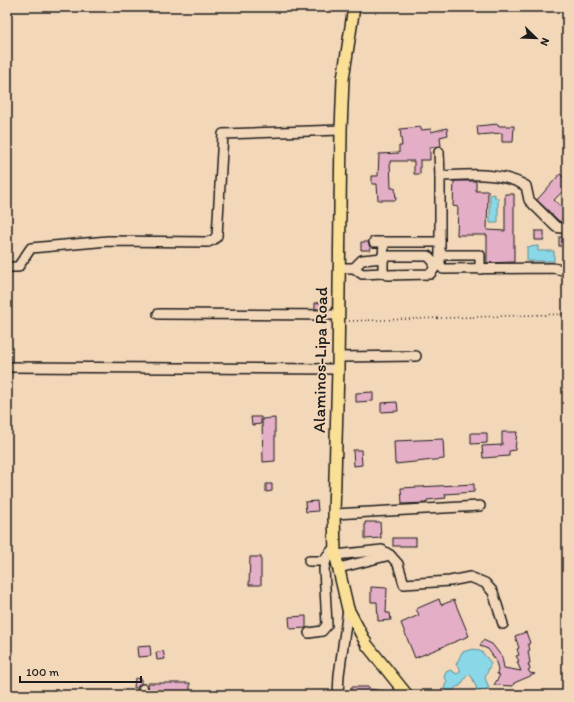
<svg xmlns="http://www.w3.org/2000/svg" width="574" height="702" viewBox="0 0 574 702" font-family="Itim,sans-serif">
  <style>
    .water { fill: #8ad8e7; stroke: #5e8d96 }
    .building { fill: #e4aec7; stroke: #1c1c1c }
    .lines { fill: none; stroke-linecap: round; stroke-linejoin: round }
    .minor-casing { stroke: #1c1c1c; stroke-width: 12 }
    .major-casing { stroke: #1c1c1c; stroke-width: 14 }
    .path { stroke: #1c1c1c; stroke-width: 1.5; stroke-dasharray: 1 3; stroke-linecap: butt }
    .minor { stroke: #f3d7b9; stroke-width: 9 }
    .major { stroke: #fadf96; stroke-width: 11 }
    .labels { text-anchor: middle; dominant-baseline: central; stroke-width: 3.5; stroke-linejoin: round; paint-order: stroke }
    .street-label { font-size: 17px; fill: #1c1c1c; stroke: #f3d7b9 }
  </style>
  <rect width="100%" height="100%" fill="#f3d7b9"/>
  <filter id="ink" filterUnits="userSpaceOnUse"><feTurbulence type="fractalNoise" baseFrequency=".025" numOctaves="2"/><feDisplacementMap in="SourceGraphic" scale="8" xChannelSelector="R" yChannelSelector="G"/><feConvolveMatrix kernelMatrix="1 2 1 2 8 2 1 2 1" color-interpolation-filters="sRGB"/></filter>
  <g filter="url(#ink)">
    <!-- water -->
    <g class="water">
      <path d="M495,194v4h3v25h-8v-28z"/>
      <path d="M538,246v5h16v10h-27v-14z"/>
      <path d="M474,649l8,3 9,11 -6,15 4,10 -11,4 -6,-15 -4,-3 -8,12 -4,1 -3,4 -5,1 -4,-4 3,-7 -3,-4 2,-5 4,-2 7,4 3,-2v-4l-4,-3 6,-13z"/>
    </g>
    <!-- building -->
    <g class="building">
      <path d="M498,124l1,2h15l-1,16h-11v-9l-24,2 -1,-9z"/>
      <path d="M421,127v3l10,-1v3l16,-4 1,7 -8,2 1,9 -11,1v13h-10v14h-6v-13h-24l1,27h4l1,12h-18l-1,-16h-5v-8h6l1,-22 20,-1v-7h3l-2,-17z"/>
      <path d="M560,174l7,7v6l-13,13 13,12 -1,11 -7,-2 -22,-21z"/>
      <path d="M454,181h22v10h12l-1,39 18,1v-37h9v68l-27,1v-28h-30l1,-28 -5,-1z"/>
      <rect x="535" y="231" width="9" height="9"/>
      <rect x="559" y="237" width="8" height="9"/>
      <path d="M361,242h7l3,8h-10z"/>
      <path d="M327,302v7h-12v-6z"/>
      <path d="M373,392v9l-17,1v-9z"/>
      <path d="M397,402l1,9 -17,1v-9z"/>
      <path d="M251,417h10v7l-9,1z"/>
      <path d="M275,418v43l-12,1 -1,-43z"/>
      <path d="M502,432h15l-2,18 -6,1v5l-26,2 -1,-12 20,-1z"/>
      <path d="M471,433h16v10l-16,1z"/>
      <path d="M443,439l1,20 -49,5 -1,-23z"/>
      <path d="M353,450h8l1,15 -8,1z"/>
      <path d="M266,484h6v7l-6,1z"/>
      <path d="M474,484v8l-29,2 1,4 -19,2v3l-25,1 -1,-16z"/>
      <path d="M317,501l1,10 -12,1 -1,-10z"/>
      <path d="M365,522h15l1,16 -16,1z"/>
      <rect x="393" y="538" width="23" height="8"/>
      <path d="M250,557h11v28h-12z"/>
      <path d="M371,587l16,1 -1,25h4l1,7 -13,1 -1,-19h-6z"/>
      <path d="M439,599l2,6 13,-5 15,36 -54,22 -14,-35 18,-8 -3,-6z"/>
      <path d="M306,616v12l-16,1 -1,-12z"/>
      <path d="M526,632l4,11 -2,1 2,6 -2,1 2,12 -2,1 2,5 -2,1 2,3 5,1 -21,9 -1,3 -19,-1 6,-10 -3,-1 1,-5 -3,-10 -7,-10 -8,-3 3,-6 9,4 10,13 2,11 17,3 -4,-9 2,-1 -3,-5 3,-1 -2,-6 2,-1 -4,-12z"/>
      <path d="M150,646l1,10 -13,1 -1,-10z"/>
      <path d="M163,651l2,8 -8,1 -1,-7z"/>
      <path d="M135,678l6,1v4l-4,5h-3z"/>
      <path d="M148,683h42v12h-41z"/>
      <path d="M351,687h18v2l15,2 -1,4h-32z"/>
    </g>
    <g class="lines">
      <!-- minor casing -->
      <g class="minor-casing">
        <g id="minor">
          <path d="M439,152l1,24"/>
          <path d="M374,242h66"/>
          <path d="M440,255h40v14"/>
          <path d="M389,256h39l6,6v7l-4,5 -43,1 -4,-2v-15z"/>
          <path d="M435,264l5,1 3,4 110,-1 14,3"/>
          <path d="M440,265v-89c29,-1 60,-5 86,10l3,14 27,27 11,2"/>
          <path d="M7,267h11l13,-19 77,-7 100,1 5,-2 4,-4 6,-102 118,-4"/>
          <path d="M339,268h15l8,6 21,-1"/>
          <path d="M354,268l8,-8 21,-2 1,-16"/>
          <path d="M158,314l181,1"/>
          <path d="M338,357l78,-1"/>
          <path d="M7,367l331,2"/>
          <path d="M334,514l146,-8"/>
          <path d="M336,555l46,-5 8,5"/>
          <path d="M309,561h16"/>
          <path d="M339,568l51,-13 8,9 6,20 46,-3 20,-4 15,6 8,9 10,32"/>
          <path d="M309,633l13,-2 5,-6 -3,-56 3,-13 8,-9"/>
          <path d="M143,695v-6"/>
          <path d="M338,695l1,-20 9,-66"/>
        </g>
      </g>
      <!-- major casing -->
      <g class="major-casing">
        <path id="major" d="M354,7l-11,72 -2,51 -3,239 -4,145 1,39 13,56 19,36 40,50"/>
      </g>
      <!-- path -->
      <path class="path" d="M349,321l218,-7"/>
      <!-- minor -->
      <use href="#minor" class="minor"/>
      <!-- major -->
      <use href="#major" class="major"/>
    </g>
  </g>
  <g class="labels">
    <!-- street labels -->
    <g class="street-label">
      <text transform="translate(320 360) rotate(-89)">Alaminos-Lipa Road</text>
    </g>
  </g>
  <!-- margin -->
  <rect width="574" height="702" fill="none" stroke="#f3d7b9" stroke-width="24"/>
  <rect x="12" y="12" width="550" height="678" fill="none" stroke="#1c1c1c" stroke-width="1.5" filter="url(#ink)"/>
  <!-- north arrow -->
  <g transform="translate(536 38) rotate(113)" stroke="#f3d7b9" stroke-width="3" paint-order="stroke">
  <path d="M0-3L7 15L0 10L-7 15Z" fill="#1c1c1c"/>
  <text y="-6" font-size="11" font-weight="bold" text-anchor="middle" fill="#1c1c1c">N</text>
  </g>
  <!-- scale -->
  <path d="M20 676v6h121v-6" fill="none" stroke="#1c1c1c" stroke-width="2"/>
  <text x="26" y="676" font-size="12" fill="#1c1c1c" stroke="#f3d7b9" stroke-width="3" paint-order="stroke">100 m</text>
</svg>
